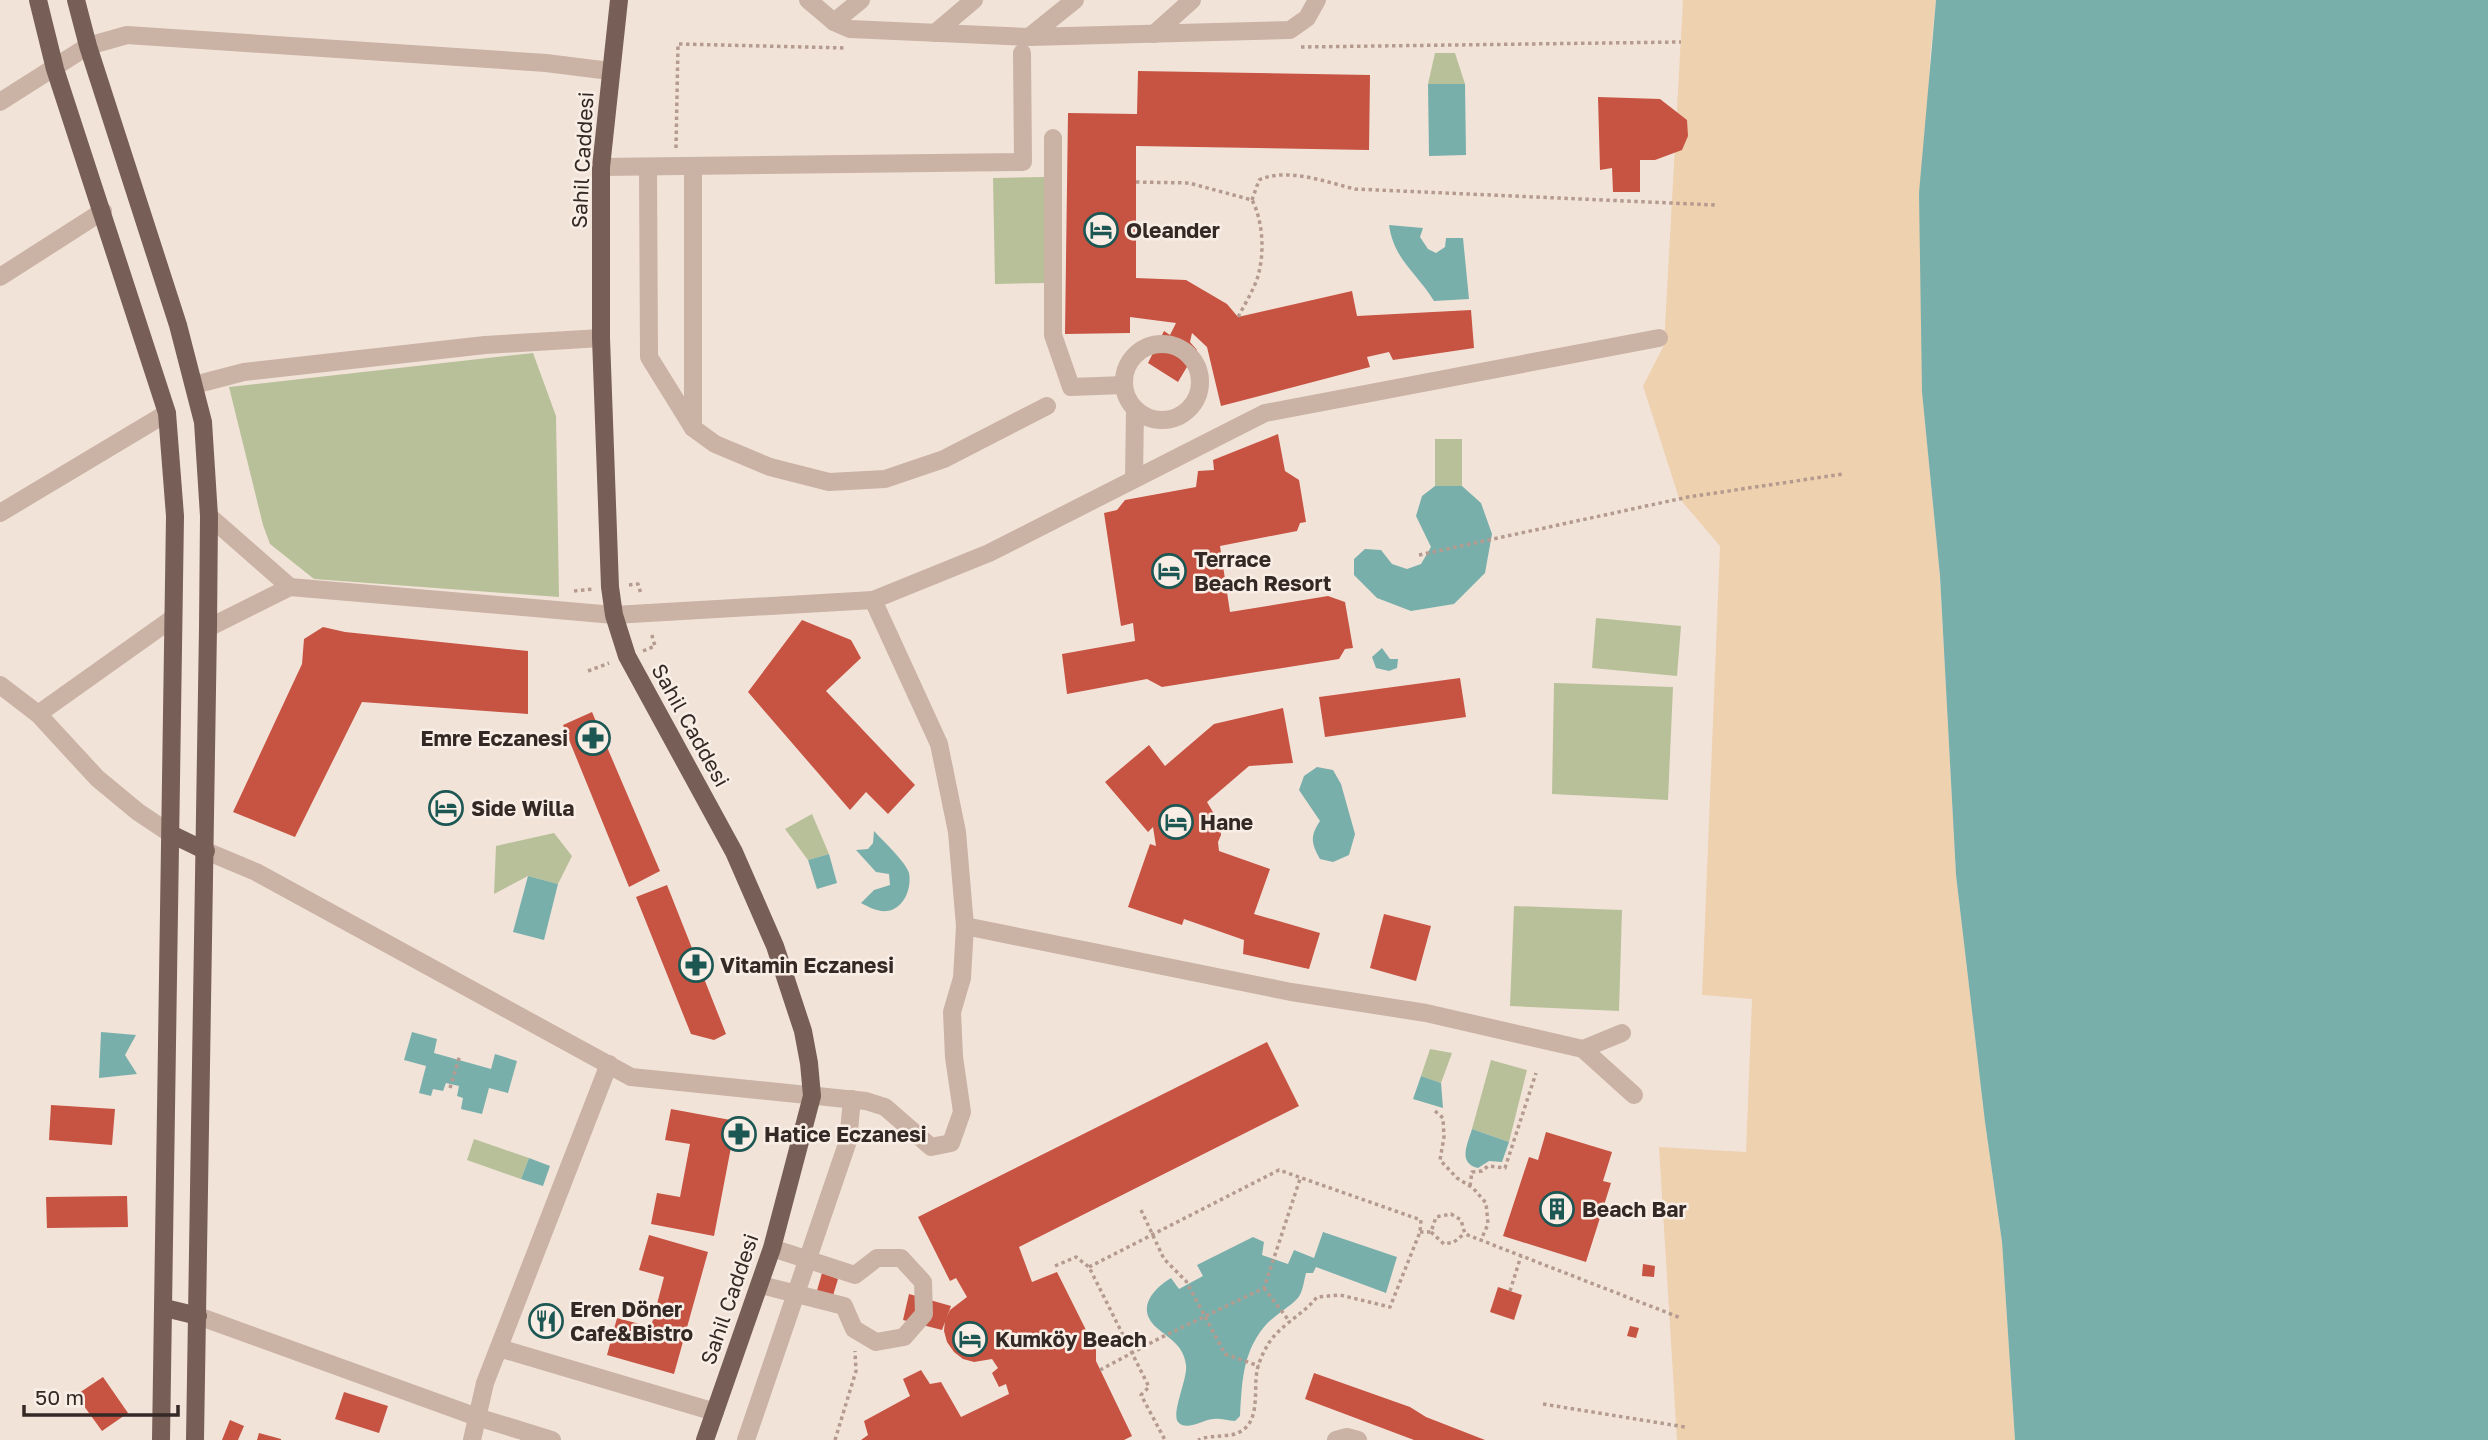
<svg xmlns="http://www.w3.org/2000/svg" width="2488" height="1440" viewBox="0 0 2488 1440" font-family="'Golos Text',sans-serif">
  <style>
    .green { fill: #b8c099 }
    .sand { fill: #eed1af }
    .water { fill: #78afab }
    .building { fill: #c75342 }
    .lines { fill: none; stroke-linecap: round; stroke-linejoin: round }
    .path { stroke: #b59b8f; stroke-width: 3.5; stroke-dasharray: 3.5 3.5; stroke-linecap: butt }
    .minor { stroke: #cab2a5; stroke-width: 18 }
    .major { stroke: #775e57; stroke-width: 18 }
    .labels { text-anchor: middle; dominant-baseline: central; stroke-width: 5; stroke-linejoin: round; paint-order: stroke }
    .street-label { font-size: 21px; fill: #352926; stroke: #f9eee5 }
    .poi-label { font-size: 21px; font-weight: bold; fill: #352926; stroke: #f9eee5; text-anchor: start }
  </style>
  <rect width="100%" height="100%" fill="#f2e3d9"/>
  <!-- green -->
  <g class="green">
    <path d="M1435,53h20l10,31h-37z"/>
    <path d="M1044,177l2,106 -51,1 -2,-106z"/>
    <path d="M533,353l23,63 3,181 -245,-18 -44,-35 -7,-19 -34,-138z"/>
    <rect x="1435" y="439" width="27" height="47"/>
    <path d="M1596,618l85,8 -4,50 -85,-8z"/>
    <path d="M1554,683l119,4 -5,113 -116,-6z"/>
    <path d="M812,814l17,40 -21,6 -23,-31z"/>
    <path d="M554,833l18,23 -14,28 -30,-8 -34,18 2,-48z"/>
    <path d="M1514,906l108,4 -3,101 -109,-5z"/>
    <path d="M1430,1049l22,4 -11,30 -20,-7z"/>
    <path d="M1491,1060l36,10 -18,72 -37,-13z"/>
    <path d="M474,1139l55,19 -8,21 -54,-19z"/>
  </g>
  <!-- sand -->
  <path class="sand" d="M1683,0h253l-6,57 -8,335 18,184 16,299 29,247 17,120 13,198h-338l-18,-293 87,5 6,-153 -50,-4 18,-449 -41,-48 -36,-112 21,-41z"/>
  <!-- water -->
  <g class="water">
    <path d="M1936,0h552v1440h-473l-13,-198 -17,-120 -29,-247 -16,-299 -18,-184 -3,-199z"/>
    <path d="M1428,84h37l1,71 -37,1z"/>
    <path d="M1389,225l34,3 -3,9 8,12 8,4 9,-6 1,-9h17l6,61 -35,2c-17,-28 -40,-41 -45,-76z"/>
    <path d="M1435,486h27l19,17 11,31 -7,39 -31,31 -43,7 -34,-13 -23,-23v-16l11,-10 16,1 11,14 15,5 14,-5 10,-17 -15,-31 6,-20z"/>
    <path d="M1382,648l8,11h8l-1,9 -8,3 -13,-3 -4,-11z"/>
    <path d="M1317,767l16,3 8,14 14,50 -6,21 -16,7 -13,-3c-9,-16 -10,-23 0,-38l-21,-31 5,-14z"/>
    <path d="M874,831c8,9 32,31 35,42 3,15 -5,36 -22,38 -10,1 -18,-4 -26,-8l13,-13 16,-5 -1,-11 -13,-2 -20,-22 12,-1 5,-6z"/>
    <path d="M829,854l8,29 -20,6 -9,-29z"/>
    <path d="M528,876l30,8 -14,56 -31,-8z"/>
    <path d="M101,1032l35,3 -11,20 12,19 -38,4z"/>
    <path d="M412,1032l25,7 -3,14 57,16 4,-15 22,7 -9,32 -19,-5 -7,26 -21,-5 2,-11 -6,-2 2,-10 -13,-3 -3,8 -10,-2 -2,7 -12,-3 7,-27 -22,-6z"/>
    <path d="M1421,1076l20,7 2,25 -30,-9z"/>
    <path d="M1472,1129l37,13 -7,20 -13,-1 -11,7c-21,-5 -10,-25 -6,-39z"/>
    <path d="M529,1158l21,8 -7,20 -22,-7z"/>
    <path d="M1323,1232l74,25 -11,36 -70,-26 -3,6h-7c-2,7 -3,20 -9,26 -10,10 -24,17 -33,28 -22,27 -22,57 -24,89l-5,5c-8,0 -14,-3 -21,-2 -11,0 -27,13 -36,3 -7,-9 10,-44 8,-57 -2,-19 -16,-26 -29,-37 -22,-19 -4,-39 14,-50l8,11 24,-13 -6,-11 56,-28 11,5 -2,13 26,9 6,-14 20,8z"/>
  </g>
  <!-- building -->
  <g class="building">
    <path d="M1138,71l232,4 -1,75 -233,-4v132l50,2 41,24 11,13 114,-26 5,25 114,-6 3,38 -81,12 -4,-8 -22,5 3,10 -149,39 -14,-59 -15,-14 -2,9 7,8 -19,32 -30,-19 16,-32 6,4 6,-12 -46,-6v16l-65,1 3,-221 69,1z"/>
    <path d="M1598,97l62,2 27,21 1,16 -6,14 -27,10h-15v32h-27l-1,-24 -12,2z"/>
    <path d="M1278,434l7,37 14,9 7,42 -6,1 -3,8 -77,15 10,66 98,-16 17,6 8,46 -8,1 -6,10 -177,28 -15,-8 -80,15 -5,-40 73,-13 -2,-18 -12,3 -17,-113 13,-3 8,-10 71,-13 2,-16 16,-1 -1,-10z"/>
    <path d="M802,620l49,20 10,18 -35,33 89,94 -27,29 -22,-22 -16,18 -102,-118z"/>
    <path d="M323,627l22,5 183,19v63l-166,-12 -67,135 -62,-25 69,-148 2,-25z"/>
    <path d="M1460,678l6,39 -141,20 -6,-40z"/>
    <path d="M1283,708l10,55 -44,3 -42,36 13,22 1,11 -3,7 1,9 51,18 -16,45 66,19 -11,36 -66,-15 1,-14 -60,-21 -2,6 -54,-18 22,-63 6,2 -3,-19 -5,5 -43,-50 44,-37 16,21 49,-42z"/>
    <path d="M592,712l68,159 -31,16 -66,-162z"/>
    <path d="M667,885l59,149 -12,6 -23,-6 -55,-137z"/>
    <path d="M1384,914l47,12 -15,55 -46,-13z"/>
    <path d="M1267,1042l32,64 -280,141 13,35 25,-10 39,78v11l36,75 -8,4h-263l7,-5 -4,-14 46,-25 -7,-17 18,-9 9,14 11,-2 20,35 48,-23 -3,-10 -7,3 -7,-14 6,-5 -6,-9 -18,3 -11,-3 -9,-7 -7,-10 -3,-11 1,-11 5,-10 17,-13 -11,-19 -6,3 -32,-64z"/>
    <path d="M51,1105l64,4 -3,36 -63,-5z"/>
    <path d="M671,1109l65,12 -22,115 -63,-12 6,-31 23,4 10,-53 -25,-4z"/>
    <path d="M1546,1132l66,20 -9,29 8,2 -25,79 -83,-26 26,-79 9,3z"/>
    <path d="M127,1196l1,31 -81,1 -1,-31z"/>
    <path d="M649,1235l59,17 -34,122 -67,-19 10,-37 34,9 13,-50 -25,-7z"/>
    <path d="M1643,1264l12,2 -1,11 -12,-1z"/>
    <path d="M822,1273l16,6 -6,20 -16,-5z"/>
    <path d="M1498,1287l24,8 -8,25 -24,-8z"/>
    <path d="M909,1294l42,12 -9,24 -39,-10z"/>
    <path d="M1630,1326l9,2 -3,10 -9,-2z"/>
    <path d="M1314,1373l96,34 16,10 59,23h-71l-109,-41z"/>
    <path d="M103,1377l25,36 -26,18 -26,-36z"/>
    <path d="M344,1392l44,14 -9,27 -44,-14z"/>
    <path d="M230,1420l14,6 -6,14h-16z"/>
    <path d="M259,1433l22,6v1h-24z"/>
  </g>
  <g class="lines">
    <!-- path -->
    <g class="path">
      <path d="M1301,47l380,-5"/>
      <path d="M676,148l2,-104 168,4"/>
      <path d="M1136,182l53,1 63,17c12,23 13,58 4,82 -5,12 -12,24 -18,35"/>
      <path d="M1252,200l7,-20c28,-13 67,2 96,9l361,16"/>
      <path d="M1419,555l269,-58 155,-23"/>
      <path d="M629,585l9,-1 3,10"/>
      <path d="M574,591l19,-2"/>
      <path d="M643,651l12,-5 -4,-14"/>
      <path d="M588,671l21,-8"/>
      <path d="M450,1088l10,-33"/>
      <path d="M1435,1111l8,7 1,19 -4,23 17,18 16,10 13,15 2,21 -7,16"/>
      <path d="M1470,1186l2,-14 10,-1 6,-5 17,2 31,-95"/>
      <path d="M1141,1210l23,49 22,22 39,73 34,12"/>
      <path d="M1420,1232h11l5,-15 15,-3 10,6 4,14 216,84"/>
      <path d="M1431,1232l13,12 10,-2 10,-8"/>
      <path d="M1055,1266l21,-9 13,10 60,120 -8,8 24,45"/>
      <path d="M1089,1267l190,-97 142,50 -1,12 -30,75 -50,-12 -23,2c-14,18 -39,29 -50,49 -4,7 -9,18 -10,25 -4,21 5,54 -22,63 -12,3 -25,1 -37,6"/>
      <path d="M1264,1288l26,34"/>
      <path d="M1510,1291l11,-35"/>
      <path d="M1100,1370l60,-32 104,-50 36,-109"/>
      <path d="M1543,1404l142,23"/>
      <path d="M835,1440l21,-69 -1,-20"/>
    </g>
    <!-- minor -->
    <g class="minor">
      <path d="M808,0l26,22 16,7 179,8 261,-7 17,-12 10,-18"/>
      <path d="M834,22l27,-22"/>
      <path d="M935,33l39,-33"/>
      <path d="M1154,34l38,-34"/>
      <path d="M1029,37l46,-37"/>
      <path d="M0,102l88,-56 39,-11 419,28 64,8"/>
      <path d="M1053,138v197l18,52 53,-2"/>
      <path d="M601,167l422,-5 -1,-109"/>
      <path d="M648,167l1,190 44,71 22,16 55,23 59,15 56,-3 59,-20 103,-53"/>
      <path d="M693,167v261"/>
      <path d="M0,277l103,-66"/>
      <circle cx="1162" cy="382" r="38"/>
      <path d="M194,385l50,-13 241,-27 116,-7"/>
      <path d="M1134,479l1,-70"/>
      <path d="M0,513l167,-100"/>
      <path d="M209,516l81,71 324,28 259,-15 116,-47 276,-140 394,-75"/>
      <path d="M208,628l82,-41"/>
      <path d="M0,685l38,29 59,64 41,34 33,22"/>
      <path d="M38,714l135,-96"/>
      <path d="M206,851l50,21 375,205 235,24 19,6 46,40 20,-4 11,-31 -8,-55 -2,-45 10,-34 3,-52 -8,-94 -18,-88 -66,-144"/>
      <path d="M965,926l326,66 135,21 157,36 39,-16"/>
      <path d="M1583,1049l51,46"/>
      <path d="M761,1285l83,21 10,23 22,13 28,-5 20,-23 -1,-32 -22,-24h-24l-22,17 -83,-27"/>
      <path d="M198,1316l279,101 75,23"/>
      <path d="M499,1348l216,64"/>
      <path d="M472,1440l13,-57 124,-319"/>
      <path d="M746,1440l102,-299 4,-42"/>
      <path d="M1336,1440l11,-3 11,3"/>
    </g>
    <!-- major -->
    <g class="major">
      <path d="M38,0l17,69 112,344 8,103 -14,924"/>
      <path d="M76,0l12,46 90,279 25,97 6,94 -1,112 -13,812"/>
      <path d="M619,0l-18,167v171l9,249 4,28 13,41 107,196 41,94 28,85 6,32 3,33 -40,152 -67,192"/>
      <path d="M171,834l35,17"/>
      <path d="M165,1308l33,8"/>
    </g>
  </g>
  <!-- icons -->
  <defs>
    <g id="hotel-ring" transform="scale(1.75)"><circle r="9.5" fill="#f9eee5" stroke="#1c5754" stroke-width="1.5"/><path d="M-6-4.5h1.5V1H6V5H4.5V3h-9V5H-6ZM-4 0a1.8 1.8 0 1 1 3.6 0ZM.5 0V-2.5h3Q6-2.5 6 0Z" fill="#1c5754"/></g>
    <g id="pharmacy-ring" transform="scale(1.75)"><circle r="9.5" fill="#f9eee5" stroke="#1c5754" stroke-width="1.5"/><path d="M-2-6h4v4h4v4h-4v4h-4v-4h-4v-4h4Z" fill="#1c5754"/></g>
    <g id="building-ring" transform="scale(1.75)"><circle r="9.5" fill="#f9eee5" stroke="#1c5754" stroke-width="1.5"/><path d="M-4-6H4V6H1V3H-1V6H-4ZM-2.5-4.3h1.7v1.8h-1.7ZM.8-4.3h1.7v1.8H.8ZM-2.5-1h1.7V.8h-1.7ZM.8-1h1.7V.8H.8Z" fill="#1c5754"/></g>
    <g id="restaurant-ring" transform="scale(1.75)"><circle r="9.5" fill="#f9eee5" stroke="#1c5754" stroke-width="1.5"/><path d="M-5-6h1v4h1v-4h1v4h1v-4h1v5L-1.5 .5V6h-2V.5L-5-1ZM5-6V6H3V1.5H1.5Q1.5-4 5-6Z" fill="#1c5754"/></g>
  </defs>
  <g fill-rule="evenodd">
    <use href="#hotel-ring" x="1101" y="230"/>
    <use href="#hotel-ring" x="1169" y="571"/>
    <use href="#pharmacy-ring" x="593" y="738"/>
    <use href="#hotel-ring" x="446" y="808"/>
    <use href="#hotel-ring" x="1176" y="822"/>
    <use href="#pharmacy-ring" x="696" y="965"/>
    <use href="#pharmacy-ring" x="739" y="1134"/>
    <use href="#building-ring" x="1557" y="1209"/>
    <use href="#restaurant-ring" x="546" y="1321"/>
    <use href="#hotel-ring" x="970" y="1339"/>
  </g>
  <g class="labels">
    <!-- street labels -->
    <g class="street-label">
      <text transform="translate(582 160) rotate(-87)">Sahil Caddesi</text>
      <text transform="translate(691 725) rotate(61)">Sahil Caddesi</text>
      <text transform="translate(729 1299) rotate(-71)">Sahil Caddesi</text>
    </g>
    <!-- poi labels -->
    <g class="poi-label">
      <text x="1126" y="230">Oleander</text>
      <text x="1194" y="559">Terrace<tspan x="1194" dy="24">Beach Resort</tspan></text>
      <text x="568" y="738" text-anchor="end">Emre Eczanesi</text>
      <text x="471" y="808">Side Willa</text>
      <text x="1200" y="822">Hane</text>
      <text x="720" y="965">Vitamin Eczanesi</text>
      <text x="764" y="1134">Hatice Eczanesi</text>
      <text x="1582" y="1209">Beach Bar</text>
      <text x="570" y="1309">Eren Döner<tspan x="570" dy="24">Cafe&amp;Bistro</tspan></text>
      <text x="995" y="1339">Kumköy Beach</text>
    </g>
  </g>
  <!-- scale -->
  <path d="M24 1405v10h154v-10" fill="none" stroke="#352926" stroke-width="3.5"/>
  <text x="35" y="1405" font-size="21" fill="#352926" stroke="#f9eee5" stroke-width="5" paint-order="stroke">50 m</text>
</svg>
